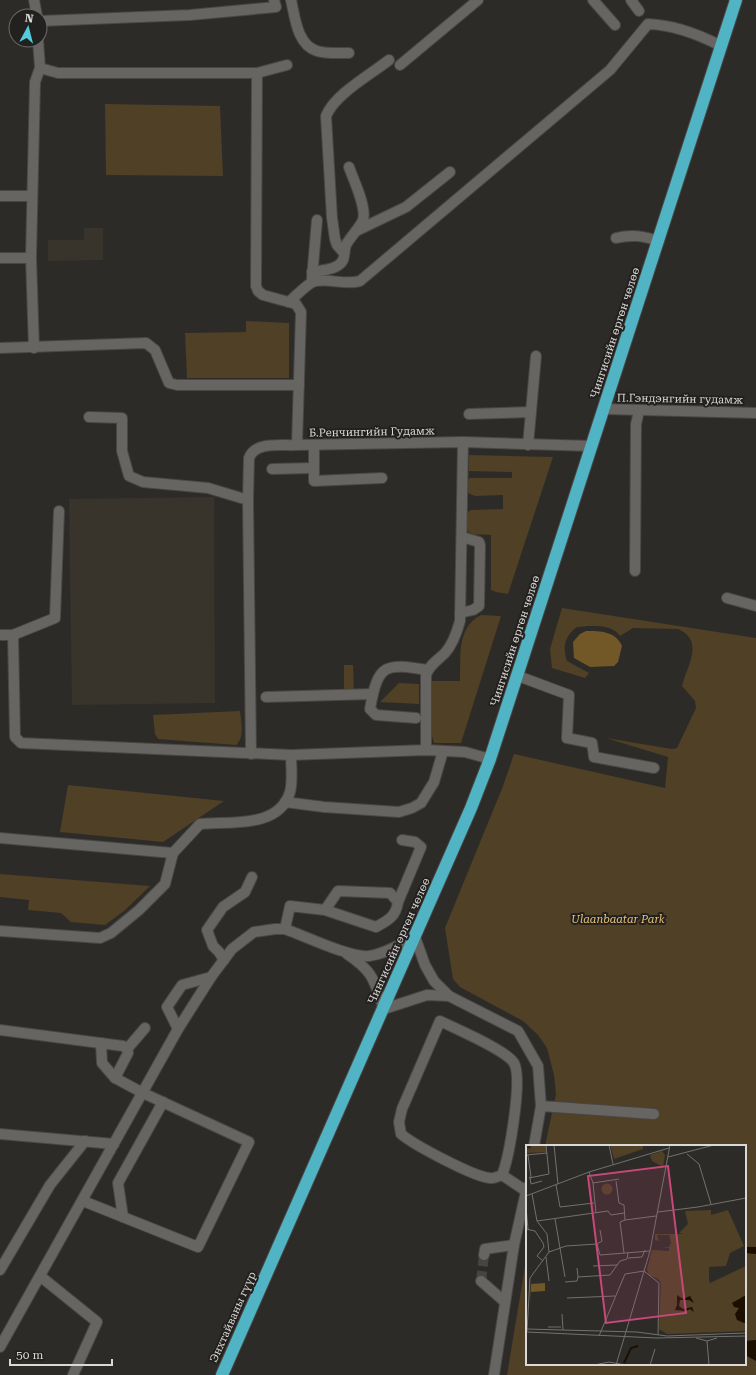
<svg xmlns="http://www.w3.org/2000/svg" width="756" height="1375" viewBox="0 0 756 1375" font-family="'Roboto Serif',serif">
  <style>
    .built { fill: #38342b }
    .green { fill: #4f4026 }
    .forest { fill: #725826 }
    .water { fill: #1c0f00 }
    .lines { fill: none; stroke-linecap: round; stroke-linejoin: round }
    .minor-tunnel { stroke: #474542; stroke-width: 10; stroke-dasharray: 10 5; stroke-linecap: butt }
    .minor-casing { stroke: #484744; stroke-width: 12 }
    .highway-casing { stroke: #484744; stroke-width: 14 }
    .minor { stroke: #676562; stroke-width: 10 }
    .highway { stroke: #50b4c4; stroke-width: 12 }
    .labels { text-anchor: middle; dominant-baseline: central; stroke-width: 4; stroke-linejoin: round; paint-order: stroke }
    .street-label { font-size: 11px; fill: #dad9d7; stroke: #23211f }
    .park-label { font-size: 11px; font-style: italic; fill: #eac276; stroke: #23211f }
    .inset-river { fill: none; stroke: #1c0f00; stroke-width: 2 }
    .inset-road { fill: none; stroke: #72716e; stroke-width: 1 }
    .view { fill: #c8487a; fill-opacity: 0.15; stroke: #c8487a; stroke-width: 2 }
    .inset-edge { fill: none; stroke: #dad9d7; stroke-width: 2 }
  </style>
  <rect width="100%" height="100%" fill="#2d2b28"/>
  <!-- built -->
  <g class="built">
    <path d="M84,228h19v32l-55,1v-21h36z"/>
    <path d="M214,497l1,206 -143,2 -3,-206z"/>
  </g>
  <!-- green -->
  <g class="green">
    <path d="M105,104l115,2 3,70 -117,-1z"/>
    <path d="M246,321l43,2v55h-102l-2,-45 61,-1z"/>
    <path d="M469,455l84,2 -45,137 -12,-2 -5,-2v-55c-23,-1 -25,3 -25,-22l5,-3 32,-1v-14l-28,1 -7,-3 -1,-12 3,-3h42v-6l-43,-1z"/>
    <path d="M562,608l194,30v737h-249l20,-121v110h218v-218h-200l11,-52 -2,-19 -7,-27 -9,-13 -15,-14 -63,-34 -7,-8 -8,-51 58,-142 11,-32 151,34 3,-31 -62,-19 66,11 5,-1 19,-40 -1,-7 -13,-15c5,-20 23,-45 -4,-57l-45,-1 -13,8c-9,-13 -29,-10 -43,-9 -12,9 -15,19 -10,34l22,12 -4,5 -33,-10 -2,-19z"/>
    <path d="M481,615l20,1 -40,127h-27l-2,-7v-55h28c1,-24 -4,-53 21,-66z"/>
    <path d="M344,665h9l1,27h-10z"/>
    <path d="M399,683l20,1v20l-39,-2z"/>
    <path d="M240,711c1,10 5,27 -4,34l-78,-6 -3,-5 -2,-19z"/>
    <path d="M68,785l156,16 -61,41 -103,-10z"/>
    <path d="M0,874l150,12 -26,25 -19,14 -34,-3 -10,-9 -33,-3 1,-10 -29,-3z"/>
  </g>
  <!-- forest -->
  <path class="forest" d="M586,631c15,0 29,0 36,15l-4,16 -4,4 -24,1 -16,-9 -1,-16 7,-8z"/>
  <!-- water -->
  <g class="water">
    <path d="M745,1247h11v7l-11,-1z"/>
    <path d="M756,1340v21l-11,-6v-14z"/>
  </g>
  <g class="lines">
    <!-- minor-tunnel -->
    <path class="minor-tunnel" d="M481,1281l3,-26"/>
    <!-- minor casing -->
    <g class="minor-casing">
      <g id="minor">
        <path d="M34,0l3,16"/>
        <path d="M291,0c4,17 6,45 26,51 9,3 22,2 32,2"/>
        <path d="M593,0l22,25"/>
        <path d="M631,0l8,11"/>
        <path d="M40,21l150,-6 86,-8 -2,-7"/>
        <path d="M38,40l2,28 18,5h199l30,-8"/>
        <path d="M400,65l78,-65"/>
        <path d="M257,73l-1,213 2,5 5,4 33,9 5,8 -4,133 166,-3 129,4"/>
        <path d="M0,196h32"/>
        <path d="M356,231l50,-24 44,-35"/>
        <path d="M616,238c16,-4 27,-2 43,3"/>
        <path d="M344,253l-7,-8 -2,-6 -3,-21 -6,-102c9,-22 44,-41 63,-56"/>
        <path d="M0,258h31"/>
        <path d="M312,272c10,-2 26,-2 31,-12 2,-4 1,-10 3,-15 4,-8 13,-16 17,-25 4,-13 -10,-41 -14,-53"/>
        <path d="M312,278l5,-58"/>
        <path d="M289,302c7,-6 14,-14 22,-19 11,-7 33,3 49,-2l250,-211 38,-46c27,1 50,10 73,22"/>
        <path d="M0,348l146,-5 9,7 14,33 8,2h122"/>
        <path d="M34,348l-3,-90 4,-176 5,-14"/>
        <path d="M604,409l152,4"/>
        <path d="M469,414l62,-2"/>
        <path d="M89,417l33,1v33l7,25 14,6 65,6 40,12"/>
        <path d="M314,445v36l68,-3"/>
        <path d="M528,445l8,-89"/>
        <path d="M272,469l42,-1"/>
        <path d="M635,571l1,-147 3,-13"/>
        <path d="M727,598l29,8"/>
        <path d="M460,613l13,-3 6,-4 1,-61 -1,-3 -17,-5"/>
        <path d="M0,635h13l42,-17 4,-107"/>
        <path d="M13,635l2,102 6,6 270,12 135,-5 39,2 25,7"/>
        <path d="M518,676l51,19 -2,43 25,5 2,14 60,11"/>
        <path d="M266,697l107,-3"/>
        <path d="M416,718l-40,-3 -6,-6c8,-46 15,-46 58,-39"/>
        <path d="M426,750v-75c3,-10 12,-15 19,-22 8,-9 12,-21 15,-32l3,-179"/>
        <path d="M251,754l-3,-254 1,-42c6,-17 33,-12 48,-13"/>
        <path d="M285,802l39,5 75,5 13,-4 9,-5 13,-21 9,-31"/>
        <path d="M0,838l173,15"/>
        <path d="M398,902l23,-55 -6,-5 -13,-2"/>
        <path d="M285,929l5,-23 35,4 51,17c13,-7 20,-11 22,-25l-8,-9 -52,-2 -13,19"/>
        <path d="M0,931l100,7 11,-5 28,-23 26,-26 8,-31 27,-29c29,-3 79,5 90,-32 3,-11 1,-26 1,-37"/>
        <path d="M347,954c26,17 27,26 37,55l43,-14 22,1"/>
        <path d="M224,960l-5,-8 -6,-6 -6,-16 16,-23 22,-15 7,-15"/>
        <path d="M440,1021c16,8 66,29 74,42 9,16 -5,95 -12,112 -3,1 -8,4 -12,3 -16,-1 -76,-33 -89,-44l-2,-12 3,-13z"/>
        <path d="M178,1029l-11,-22 15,-22 29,-8"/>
        <path d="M0,1030l123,16 4,3 1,4 -13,25 28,15 106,49 -51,105 -115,-46"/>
        <path d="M101,1043l1,20 13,15"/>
        <path d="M127,1049l18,-21"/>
        <path d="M541,1106l113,8"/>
        <path d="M0,1134l114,10"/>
        <path d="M502,1175l24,16"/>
        <path d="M123,1217l-5,-34 45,-81"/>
        <path d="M484,1255l1,-6 29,-4"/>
        <path d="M0,1270l50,-85 35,-44"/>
        <path d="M40,1276l57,46 -24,53"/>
        <path d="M481,1281l24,21"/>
        <path d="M0,1347l178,-318 33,-52 21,-28 22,-17 21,-3h10c20,7 65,29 84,27 16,-2 31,-12 46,-19l10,28 9,16 15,15 69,35 20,35 3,40 -7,40"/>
        <path d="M494,1375l20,-130 13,-58"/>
      </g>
    </g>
    <!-- highway casing -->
    <g class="highway-casing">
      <path id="highway" d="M222,1375l249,-567 19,-49 246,-759"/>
    </g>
    <!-- minor -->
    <use href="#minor" class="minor"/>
    <!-- highway -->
    <use href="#highway" class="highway"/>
  </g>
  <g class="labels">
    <!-- street labels -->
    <g class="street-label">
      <text transform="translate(615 333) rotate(-72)">Чингисийн өргөн чөлөө</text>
      <text transform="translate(680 399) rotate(1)">П.Гэндэнгийн гудамж</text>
      <text transform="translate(372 432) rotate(-1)">Б.Ренчингийн Гудамж</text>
      <text transform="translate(515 641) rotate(-72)">Чингисийн өргөн чөлөө</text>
      <text transform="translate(399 941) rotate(-66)">Чингисийн өргөн чөлөө</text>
      <text transform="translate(233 1317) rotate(-66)">Энхтайваны гүүр</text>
    </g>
    <!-- park labels -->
    <g class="park-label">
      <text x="618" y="919">Ulaanbaatar Park</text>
    </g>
  </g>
  <!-- overview -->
  <g transform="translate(526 1145)">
    <rect width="220" height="220" fill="#2d2b28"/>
    <path d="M5,0l15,1v6l-19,1 -1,-4 5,-1zM84,0h33v4l-29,10zM136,6l3,4 -2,12 -11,-6 -2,-6zM75.5 44a5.5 5.5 0 1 1 11 0a5.5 5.5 0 1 1-11 0ZM185,65v5l17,-5 16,36 -14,7 -4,13 -17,1v13l1,3 36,-17v65l-79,3 -8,-5 2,-46 -3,-4 -9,-4 -2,-6 5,-19 17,1v-3l-7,-1h7l2,-4 -2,-8h-12l2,6 -4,-1v-6h29l-5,-1 9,-9 -3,-13z" fill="#4f4026"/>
    <path d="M19,138v8l-14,1 -1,15 1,-23z" fill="#725826"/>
    <path d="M151,150l6,4 7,-3 4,7 -5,-3h-9l-1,6 4,3 9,-2 2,5 -4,-3 -4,2 -11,-1 2,-5zM220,150v28h-2l-7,-3 -2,-6 4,-6 -5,-1 -2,-4z" fill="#1c0f00"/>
    <path class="inset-river" d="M98,218l7,-15 7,-2"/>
    <path class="inset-road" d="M28,0l4,39M83,0l4,19M161,9l12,10 12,40M0,10l21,-2M2,10l3,22M142,12l46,-12M63,27l4,11 26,-4M4,32l1,7 11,-3M3,33l20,-4 -3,-29M90,36l3,22 5,2 1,15 31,-4M67,38l3,30M30,40l4,22 34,-4M0,51l63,-24 80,-24M0,62l2,22M132,67l40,-5 48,-9M29,74l10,58M11,76l71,-10 3,4 13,-2M0,84l9,2 8,12 1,4 -7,9 6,5M71,99l3,11 50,-4M23,107l17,-6 31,-2 5,-3 -2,-11M98,108l-4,-31 5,-2M20,112l3,24M102,113l14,-1 3,-7M67,121l24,-1M51,123l1,9 32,-2 10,-14 7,-2 1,-6M39,137l12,-1 1,-4M41,153l48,-2M36,169l1,16M22,182h13M0,184l111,3 30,4 79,-3M1,186l3,-53 19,-26 -2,-18 -10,-13 -5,-27M1,187l130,6 89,-2M73,191l26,-62 19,-3 15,12 -1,52M170,193l11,3 10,-3M181,196l2,24M68,220l15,-3 16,3M90,220l34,-114 20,-106M124,220l5,-16"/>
    <path class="view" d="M142,21l18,147 -80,10 -18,-147z"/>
    <rect width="220" height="220" class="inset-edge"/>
  </g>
  <!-- north arrow -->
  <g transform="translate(28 28) rotate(7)"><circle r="19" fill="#23211f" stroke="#6c6b69"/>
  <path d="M0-3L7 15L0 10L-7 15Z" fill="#54cadd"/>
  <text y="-6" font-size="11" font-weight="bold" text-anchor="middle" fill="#dad9d7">N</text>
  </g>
  <!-- scale -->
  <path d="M10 1359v6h102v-6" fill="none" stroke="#dad9d7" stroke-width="2"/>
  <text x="16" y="1359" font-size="12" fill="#dad9d7" stroke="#23211f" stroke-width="3" paint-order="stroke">50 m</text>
</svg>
